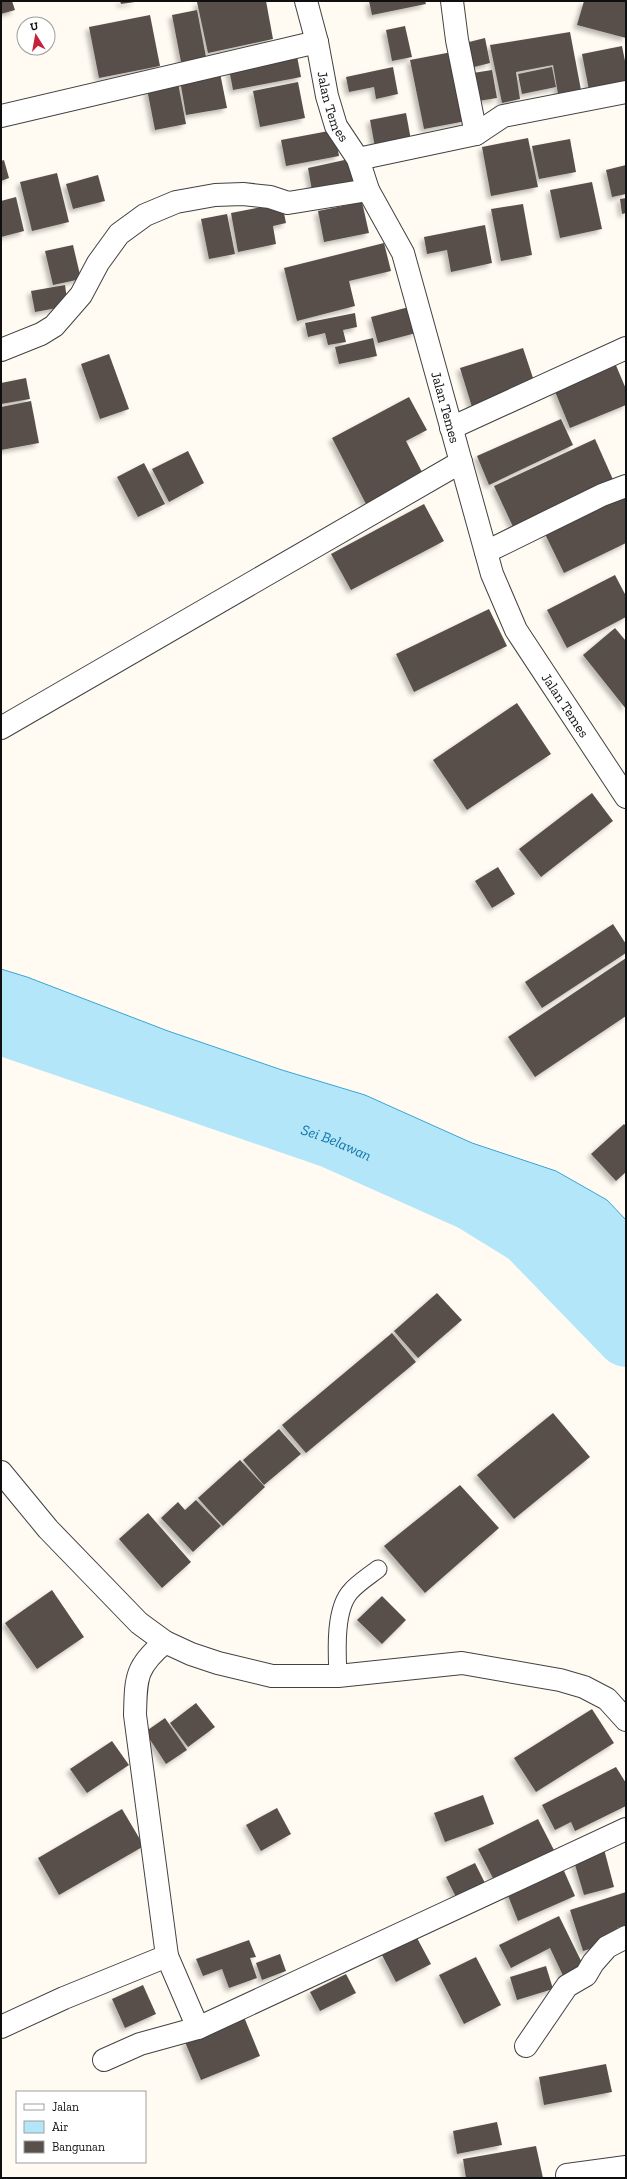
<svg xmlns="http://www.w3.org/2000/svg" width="627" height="2179" viewBox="0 0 627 2179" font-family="'Zilla Slab',serif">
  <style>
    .water { fill: #b4e6f9; stroke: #37a5d4 }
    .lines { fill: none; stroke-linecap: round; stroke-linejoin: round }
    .river { stroke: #b4e6f9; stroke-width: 58 }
    .building { fill: #594f4b; filter: url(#shadow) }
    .service-casing { stroke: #424242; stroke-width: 19 }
    .minor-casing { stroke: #424242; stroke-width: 24 }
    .tertiary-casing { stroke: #424242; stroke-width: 24 }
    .service { stroke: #fff; stroke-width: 17 }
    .minor { stroke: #fff; stroke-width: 22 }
    .tertiary { stroke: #fff; stroke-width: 22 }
    .labels { text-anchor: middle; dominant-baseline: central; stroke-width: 4; stroke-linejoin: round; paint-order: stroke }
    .street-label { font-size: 14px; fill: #0f0f0f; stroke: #fff }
    .water-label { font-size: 15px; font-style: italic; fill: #1175a8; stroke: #fff }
  </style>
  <defs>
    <filter id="shadow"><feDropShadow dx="-3.5" dy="3.5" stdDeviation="2" flood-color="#0004"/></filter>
  </defs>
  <rect width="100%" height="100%" fill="#fffbf2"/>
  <!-- water -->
  <path class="water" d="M1,969l26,8 141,54 114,39 83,25 107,48 84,28 51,29 19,20v113l-43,-56 -62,-62 -25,-16 -72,-37 -56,-21 -112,-38 -81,-32 -85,-26 -89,-14z"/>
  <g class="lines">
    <!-- river -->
    <path class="river" id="s1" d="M1,1026l330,113 141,63 55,34 99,102"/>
  </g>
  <!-- building -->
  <g class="building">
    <path d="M1,1h11l3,9 -14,4z"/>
    <path d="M120,1h15v1l-14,2z"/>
    <path d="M266,1l7,38 -65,14 -11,-51z"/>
    <path d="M369,1h56l1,3 -54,11z"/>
    <path d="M584,1h42v37l-49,-13z"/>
    <path d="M197,10l9,47 -25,5 -9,-47z"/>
    <path d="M150,15l10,51 -61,12 -10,-51z"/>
    <path d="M405,26l7,31 -20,4 -6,-31z"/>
    <path d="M570,32l11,58 -23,4 -5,-29 -37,7 4,27 -18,4 -12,-58z"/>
    <path d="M485,38l5,25 -16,4 -5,-25z"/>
    <path d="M622,46l4,20v17l-37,7 -7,-36z"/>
    <path d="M452,52l14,69 -42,8 -14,-69z"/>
    <path d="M297,56l4,21 -68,13 -4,-21z"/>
    <path d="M393,67l5,27 -22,5 -2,-12 -25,5 -3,-15z"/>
    <path d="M552,67l4,20 -34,7 -4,-20z"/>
    <path d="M492,70l5,28 -19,3 -5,-28z"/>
    <path d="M220,73l7,35 -41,7 -6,-35z"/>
    <path d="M298,82l7,36 -45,9 -7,-36z"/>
    <path d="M178,83l8,41 -31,6 -8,-41z"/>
    <path d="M406,113l5,27 -36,7 -5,-27z"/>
    <path d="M334,130l5,26 -53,10 -5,-26z"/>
    <path d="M528,138l10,49 -47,9 -9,-49z"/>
    <path d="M570,139l6,33 -37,7 -7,-33z"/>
    <path d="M349,159l6,29 -42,8 -5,-28z"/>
    <path d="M4,160l5,18 -8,3v-20z"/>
    <path d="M626,165v29l-14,3 -6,-27z"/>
    <path d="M57,173l12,49 -37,9 -12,-49z"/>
    <path d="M98,175l7,26 -32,8 -7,-25z"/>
    <path d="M592,182l10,47 -42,9 -10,-48z"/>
    <path d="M16,197l8,34 -23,6v-36z"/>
    <path d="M626,198v15l-4,1 -2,-15z"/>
    <path d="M362,202l7,31 -45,9 -6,-31z"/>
    <path d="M282,203l4,20 -13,3 3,18 -38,8 -7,-39z"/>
    <path d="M523,204l9,51 -31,6 -10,-52z"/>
    <path d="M227,214l8,40 -26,5 -8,-40z"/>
    <path d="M485,225l7,38 -41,9 -4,-22 -20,4 -3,-17z"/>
    <path d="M384,243l7,28 -42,10 6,25 -58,15 -13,-53z"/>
    <path d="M73,245l8,34 -28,6 -8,-34z"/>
    <path d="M65,285l3,21 -33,6 -4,-21z"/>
    <path d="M409,307l7,26 -38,10 -7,-26z"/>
    <path d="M355,313l2,14 -14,3 3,12 -18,3 -3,-12 -17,4 -3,-14z"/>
    <path d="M373,338l4,18 -38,8 -4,-17z"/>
    <path d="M523,348l13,39 -64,20 -12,-39z"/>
    <path d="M109,354l20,55 -29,10 -19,-55z"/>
    <path d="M615,363l11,26v16l-56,23 -16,-39z"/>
    <path d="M26,378l4,21 -29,5v-21z"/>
    <path d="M409,397l18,33 -21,11 17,33 -57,30 -34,-66z"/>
    <path d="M31,401l8,42 -38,7v-43z"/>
    <path d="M561,419l12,26 -84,40 -12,-29z"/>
    <path d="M595,439l20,45 -100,47 -21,-45z"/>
    <path d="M188,451l16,32 -35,19 -17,-33z"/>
    <path d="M144,463l21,41 -27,13 -21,-40z"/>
    <path d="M626,495v48l-62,30 -19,-39z"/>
    <path d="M424,504l20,37 -93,49 -20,-36z"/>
    <path d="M615,575l11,21v21l-59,31 -20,-38z"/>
    <path d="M489,609l18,37 -93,46 -18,-38z"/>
    <path d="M615,628l11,13v68l-43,-54z"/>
    <path d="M517,703l34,51 -84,56 -34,-50z"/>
    <path d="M592,793l21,28 -72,56 -22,-28z"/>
    <path d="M498,867l17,27 -23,14 -17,-27z"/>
    <path d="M613,924l13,20v9l-84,55 -17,-26z"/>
    <path d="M626,958v58l-91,61 -27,-40z"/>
    <path d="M624,1124l2,2v46l-10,9 -25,-27z"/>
    <path d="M437,1293l25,27 -44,38 -24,-27z"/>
    <path d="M392,1333l24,29 -110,91 -24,-28z"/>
    <path d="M553,1413l37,44 -76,62 -37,-44z"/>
    <path d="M279,1429l22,25 -37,31 -21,-25z"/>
    <path d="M240,1460l25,27 -42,39 -25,-28z"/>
    <path d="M460,1485l39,43 -74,65 -41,-47z"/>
    <path d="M196,1500l25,26 -28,26 -32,-34 17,-16 7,8z"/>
    <path d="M148,1513l43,49 -29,26 -43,-49z"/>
    <path d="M52,1590l32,47 -47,32 -32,-46z"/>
    <path d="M382,1596l24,24 -24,24 -25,-24z"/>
    <path d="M196,1703l19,24 -27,20 -18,-24z"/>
    <path d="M592,1709l22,34 -78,49 -22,-34z"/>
    <path d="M165,1718l22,32 -21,14 -21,-32z"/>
    <path d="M112,1741l17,24 -42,28 -17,-24z"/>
    <path d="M616,1767l10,16v23l-51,25 -4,-9 -16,8 -13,-25z"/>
    <path d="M483,1795l11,29 -49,18 -11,-29z"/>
    <path d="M277,1808l14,26 -30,17 -15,-26z"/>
    <path d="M122,1809l22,37 -85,49 -21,-37z"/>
    <path d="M538,1819l18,35 -60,30 -18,-35z"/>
    <path d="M604,1849l10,38 -30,8 -11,-37z"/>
    <path d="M475,1863l10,20 -29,14 -10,-20z"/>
    <path d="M561,1864l14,32 -57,25 -13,-33z"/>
    <path d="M626,1892v33l-9,3 4,12 -38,11 -13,-41z"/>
    <path d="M559,1916l28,57 -21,9 -16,-34 -39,20 -12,-23z"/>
    <path d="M417,1938l14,26 -35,18 -14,-27z"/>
    <path d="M249,1940l7,17 -6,1 7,20 -28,10 -7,-19 -19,7 -7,-17z"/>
    <path d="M280,1954l6,17 -24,9 -6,-17z"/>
    <path d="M476,1957l25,48 -37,19 -25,-49z"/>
    <path d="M546,1966l7,23 -36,11 -7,-23z"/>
    <path d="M346,1974l10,19 -36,18 -10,-19z"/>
    <path d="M143,1985l13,29 -31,14 -13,-29z"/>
    <path d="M244,2017l16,39 -59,24 -16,-38z"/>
    <path d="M606,2064l6,28 -68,13 -5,-28z"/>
    <path d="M497,2122l5,23 -45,9 -4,-23z"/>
    <path d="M536,2146l7,32h-77l-3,-19z"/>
  </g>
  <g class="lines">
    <!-- service casing -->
    <g class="service-casing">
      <path id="service" d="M338,1676c-1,-23 -4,-67 13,-85 7,-8 18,-15 27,-22"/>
    </g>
    <!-- minor casing -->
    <g class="minor-casing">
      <g id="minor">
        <path id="s2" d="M306,1l11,41 10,54 9,30 22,33 10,31 35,63 89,321 24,56 110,167"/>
        <path d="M1,116l316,-74"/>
        <path d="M476,134l27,-18 123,-24"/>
        <path d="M358,159l118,-25 -19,-94 -5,-39"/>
        <path d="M1,350l40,-16 13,-8 27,-31 17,-32 21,-29 26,-19 31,-13 39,-7 28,-1 27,3 18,6 80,-13"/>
        <path d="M451,428l175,-80"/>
        <path d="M486,552l116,-57 24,-9"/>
        <path d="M1,728l460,-266"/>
        <path d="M165,1642c-30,25 -29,36 -30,73l32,241 31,72"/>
        <path d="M1,2027l63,-29 103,-42"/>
        <path d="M526,2046l41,-60 19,-11 7,-12 14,-16 19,-10"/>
        <path d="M104,2060l36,-16 58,-16 428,-199"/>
        <path d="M567,2175l59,-8"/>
      </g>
    </g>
    <!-- tertiary casing -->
    <g class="tertiary-casing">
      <path id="tertiary" d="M1,1472l47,57 91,94 26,19 26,12 27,9 54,13h66l124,-13 98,17 24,7 23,12 19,21"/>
    </g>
    <!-- service -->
    <use href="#service" class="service"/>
    <!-- minor -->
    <use href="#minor" class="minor"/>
    <!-- tertiary -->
    <use href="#tertiary" class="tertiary"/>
  </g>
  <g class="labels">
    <!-- street labels -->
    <g class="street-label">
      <text stroke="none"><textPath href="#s2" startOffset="109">Jalan Temes</textPath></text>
      <text stroke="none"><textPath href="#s2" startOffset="433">Jalan Temes</textPath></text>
      <text stroke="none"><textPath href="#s2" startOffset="757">Jalan Temes</textPath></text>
    </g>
    <!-- water labels -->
    <g class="water-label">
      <text stroke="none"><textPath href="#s1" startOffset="355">Sei Belawan</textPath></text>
    </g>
  </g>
  <!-- border -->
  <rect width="627" height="2179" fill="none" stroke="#0f0f0f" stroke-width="4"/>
  <!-- legend -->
  <rect x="16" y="2091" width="130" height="72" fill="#ffffff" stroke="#9f9f9f"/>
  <rect x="24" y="2104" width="20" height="6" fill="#ffffff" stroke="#9f9f9f"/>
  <text x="52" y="2111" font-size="12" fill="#0f0f0f">Jalan</text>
  <rect x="24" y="2121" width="20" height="12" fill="#b4e6f9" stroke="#9f9f9f"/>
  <text x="52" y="2131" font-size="12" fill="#0f0f0f">Air</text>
  <rect x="24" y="2141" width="20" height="12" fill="#594f4b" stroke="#9f9f9f"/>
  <text x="52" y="2151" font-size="12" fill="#0f0f0f">Bangunan</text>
  <!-- north arrow -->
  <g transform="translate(36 36) rotate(349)"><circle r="19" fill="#ffffff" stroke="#9f9f9f"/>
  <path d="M0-3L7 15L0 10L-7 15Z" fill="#c72038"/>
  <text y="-6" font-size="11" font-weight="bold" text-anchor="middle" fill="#0f0f0f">U</text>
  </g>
</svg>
